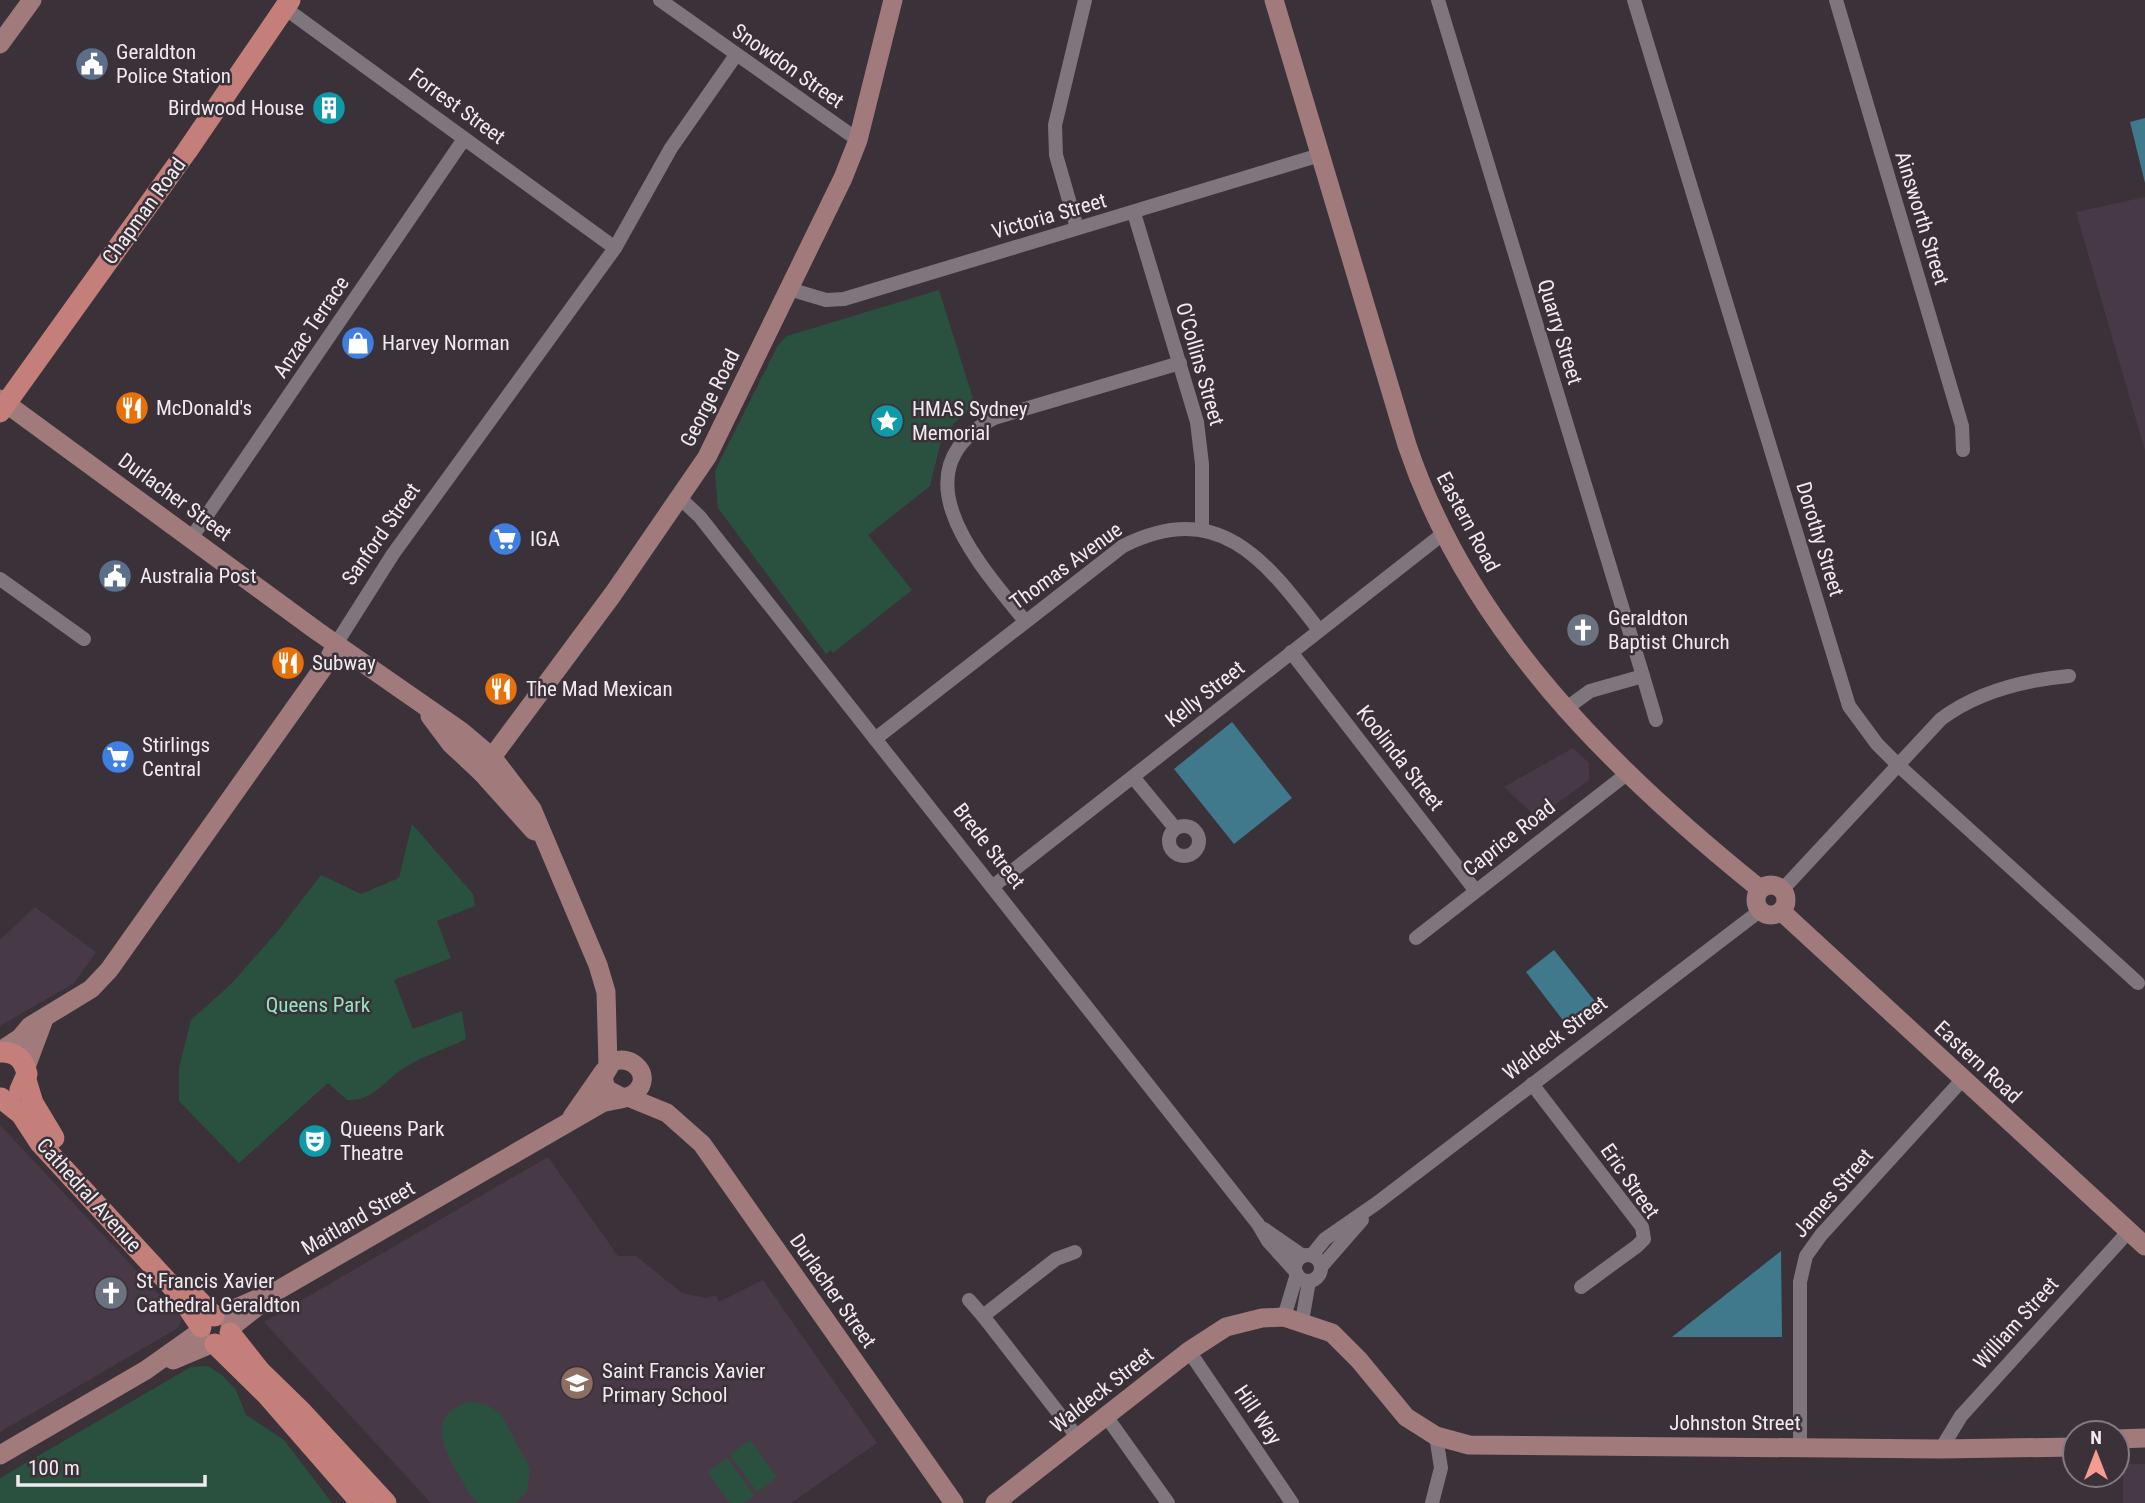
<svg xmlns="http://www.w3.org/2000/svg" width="2145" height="1503" viewBox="0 0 2145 1503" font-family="'Roboto Condensed',sans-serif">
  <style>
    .built { fill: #473a46 }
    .green { fill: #2a513f }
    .water { fill: #40798c }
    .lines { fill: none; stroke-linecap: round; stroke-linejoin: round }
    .street { stroke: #7e757d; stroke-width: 14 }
    .secondary { stroke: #a17a7c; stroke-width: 19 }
    .primary { stroke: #c47f7b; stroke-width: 21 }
    .labels { text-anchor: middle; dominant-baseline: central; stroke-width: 5; stroke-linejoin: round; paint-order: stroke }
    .poi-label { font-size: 21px; fill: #f0eaef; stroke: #3a3139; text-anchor: start }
    .street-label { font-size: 21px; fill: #f0eaef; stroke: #3a3139 }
    .park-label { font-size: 21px; fill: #91e4bd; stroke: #3a3139 }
  </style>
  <rect width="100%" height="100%" fill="#3a3139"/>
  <!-- built -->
  <g class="built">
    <path d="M2145,197v254l-69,-239z"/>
    <path d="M1573,748l16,15v17l-52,38 -33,-31z"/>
    <path d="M35,907l61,45 -22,31 -74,43v-86z"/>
    <path d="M0,1125l182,194 -4,9 -178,104z"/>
    <path d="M548,1157l70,99h18l46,37 24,5 10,-3 3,7 44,-22 114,163 -86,60h-360l-167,-181z"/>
    <rect x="2123" y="1464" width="22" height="39"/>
  </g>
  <!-- green -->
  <g class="green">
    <path d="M939,290l36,115 -21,18 -14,22 -10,41 -62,49 44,55 -79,63 -2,-3 -5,4 -108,-146 -3,-37 63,-126 9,-9z"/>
    <path d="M412,824l61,70 2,12 -38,15 14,37 -57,22 19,49 49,-18 4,28c-20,10 -44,17 -62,29 -21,13 -29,33 -57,32l-19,-17 -89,80 -60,-62v-33l12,-48 41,-37 45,-51 44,-57 40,19 38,-16z"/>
    <path d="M208,1366l14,9 14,15 10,25 38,25 48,63h-332v-25l191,-111z"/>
    <path d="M471,1402l16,3 14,9 29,55 -3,22 -11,12h-38c-8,-7 -13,-18 -19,-27 -16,-28 -33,-63 12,-74z"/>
    <path d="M750,1440l27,37 -20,15 -27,-37z"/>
    <path d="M727,1458l27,37 -11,8h-13l-22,-31z"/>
  </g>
  <!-- water -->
  <g class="water">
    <path d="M2145,118v65l-15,-61z"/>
    <path d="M1232,722l60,76 -58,46 -60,-75z"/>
    <path d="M1554,950l47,59 -29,23 -46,-60z"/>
    <path d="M1781,1251l1,86h-110z"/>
  </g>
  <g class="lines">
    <!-- street -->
    <g class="street">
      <path d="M660,0l198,140"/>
      <path d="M1438,0l205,676 -53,15 -26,19"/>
      <path d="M1634,0l215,706 28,38 21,21 240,218"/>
      <path d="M1836,0l126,426 1,24"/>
      <path d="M286,9l329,239"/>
      <path d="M1134,213l63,209 5,42v66"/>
      <path d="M1077,228l-21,-73 -1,-30 30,-125"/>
      <path d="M789,289l37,11 18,-1 476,-144"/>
      <path d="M681,499l19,18 558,707 10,17 28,31"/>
      <path d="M192,537l272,-398"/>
      <path d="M0,579l84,60"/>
      <path d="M1025,621c-46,-57 -131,-149 -31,-203l186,-55"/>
      <path d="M336,644l57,-90 222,-306 56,-100 65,-93"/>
      <path d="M1291,652l184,238"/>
      <path d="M1643,676l13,44"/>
      <path d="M875,739l248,-193c96,-48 142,14 196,84"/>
      <path d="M1133,777l42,51"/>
      <circle cx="1184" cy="841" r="15"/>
      <path d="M992,887l452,-354"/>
      <path d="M1782,890l159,-171c36,-27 84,-39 128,-43"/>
      <path d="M1416,938l212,-165"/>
      <path d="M1532,1084l110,143 2,12 -7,7 -56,41"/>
      <path d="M1264,1229l39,27"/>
      <path d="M1075,1252l-19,7 -73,57 95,122"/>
      <path d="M1312,1255l13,-16 52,-36 384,-293"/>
      <circle cx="1308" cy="1268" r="13"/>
      <path d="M1321,1267l41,-47"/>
      <path d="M969,1300l14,16"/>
      <path d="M1284,1317l13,-43"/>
      <path d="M1302,1321l7,-40"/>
      <path d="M1189,1351l103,152"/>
      <path d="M1106,1416l62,87"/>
      <path d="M1800,1446v-164l6,-26 15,-21 142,-156"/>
      <path d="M1941,1449l20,-33 168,-185"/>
      <path d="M1432,1503l9,-35 -5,-32"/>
    </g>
    <!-- secondary -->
    <g class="secondary">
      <path d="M1274,0l133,445c62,185 205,325 353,444"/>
      <path d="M0,44l32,-44"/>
      <path d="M0,399l317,232 144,100 32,27 39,51 66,156 8,27 2,74"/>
      <path d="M430,716l21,28 30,28 53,59"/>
      <path d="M481,772l132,-178 94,-137 136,-279 15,-38 35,-140"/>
      <circle cx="1771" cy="900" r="15"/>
      <path d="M1781,911l364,335"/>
      <path d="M0,1051l20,-13 10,-12 61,-37 18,-19 219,-309 8,-17"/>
      <path d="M26,1067l18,-48"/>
      <path d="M628,1097l39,16 35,31 252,359"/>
      <path d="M572,1117l32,-46"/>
      <path d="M218,1316l62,-27 322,-186c10,-3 26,-4 33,-10 19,-17 -3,-40 -23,-31l-9,15 3,12 15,8"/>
      <path d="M230,1328l32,-25"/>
      <path d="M173,1360l38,-16"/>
      <path d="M2117,1439l28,-1"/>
      <path d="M0,1455l146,-85 55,-39"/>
      <path d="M995,1503l194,-152 37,-24 36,-9 22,-1 48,16 27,27 47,57 30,19 33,9 472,4 134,-2"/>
    </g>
    <!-- primary -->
    <g class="primary">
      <path d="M0,412l187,-261 103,-151"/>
      <path d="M0,1052c15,-1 24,7 27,22l-7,16"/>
      <path d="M26,1080l7,23 21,35"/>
      <path d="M1,1098l20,16 19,29 138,150 23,34"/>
      <path d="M188,1290l26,26"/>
      <path d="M230,1333l30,38 40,39 86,93"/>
      <path d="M215,1344l52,51 94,108"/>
    </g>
  </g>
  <!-- icons -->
  <defs>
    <g id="civic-disc" transform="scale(1.75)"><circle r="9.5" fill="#5c6f8a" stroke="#3a3139"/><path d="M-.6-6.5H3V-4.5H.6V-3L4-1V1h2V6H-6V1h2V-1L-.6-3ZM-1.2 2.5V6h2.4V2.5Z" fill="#fff"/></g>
    <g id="building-disc" transform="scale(1.75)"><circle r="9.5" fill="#0f9aa8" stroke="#3a3139"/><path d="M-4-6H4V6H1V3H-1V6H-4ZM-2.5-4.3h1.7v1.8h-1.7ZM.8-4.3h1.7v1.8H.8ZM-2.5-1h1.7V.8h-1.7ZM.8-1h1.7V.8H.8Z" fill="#fff"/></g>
    <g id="shop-disc" transform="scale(1.75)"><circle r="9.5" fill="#3f7fe0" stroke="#3a3139"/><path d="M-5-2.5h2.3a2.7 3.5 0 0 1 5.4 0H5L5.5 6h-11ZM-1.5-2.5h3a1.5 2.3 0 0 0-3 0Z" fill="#fff"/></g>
    <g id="restaurant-disc" transform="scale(1.75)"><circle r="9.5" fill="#e8710a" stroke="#3a3139"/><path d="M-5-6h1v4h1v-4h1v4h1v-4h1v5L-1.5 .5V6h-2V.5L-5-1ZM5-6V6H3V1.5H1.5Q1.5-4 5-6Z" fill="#fff"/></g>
    <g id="sight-disc" transform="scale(1.75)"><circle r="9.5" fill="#0f9aa8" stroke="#3a3139"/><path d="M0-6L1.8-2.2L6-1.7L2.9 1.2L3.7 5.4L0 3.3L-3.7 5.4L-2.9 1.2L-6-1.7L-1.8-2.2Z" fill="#fff"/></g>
    <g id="supermarket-disc" transform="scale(1.75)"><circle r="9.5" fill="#3f7fe0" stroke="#3a3139"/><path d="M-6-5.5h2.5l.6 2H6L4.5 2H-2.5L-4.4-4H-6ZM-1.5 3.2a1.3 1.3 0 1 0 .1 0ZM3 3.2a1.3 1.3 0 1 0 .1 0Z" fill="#fff"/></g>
    <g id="church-disc" transform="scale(1.75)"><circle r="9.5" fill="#6b7280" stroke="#3a3139"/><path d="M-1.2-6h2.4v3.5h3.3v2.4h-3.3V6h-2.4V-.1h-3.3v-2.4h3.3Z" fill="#fff"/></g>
    <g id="theatre-disc" transform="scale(1.75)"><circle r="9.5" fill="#0f9aa8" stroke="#3a3139"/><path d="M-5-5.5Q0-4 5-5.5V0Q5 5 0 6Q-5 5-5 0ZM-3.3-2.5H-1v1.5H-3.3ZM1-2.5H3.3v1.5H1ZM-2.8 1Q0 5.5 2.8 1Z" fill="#fff"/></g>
    <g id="school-disc" transform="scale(1.75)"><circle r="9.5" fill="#8d6e63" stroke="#3a3139"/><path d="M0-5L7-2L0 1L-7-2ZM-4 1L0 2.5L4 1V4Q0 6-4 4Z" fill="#fff"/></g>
  </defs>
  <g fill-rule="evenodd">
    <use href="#civic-disc" x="92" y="64"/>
    <use href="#building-disc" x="329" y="108"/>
    <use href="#shop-disc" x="358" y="343"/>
    <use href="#restaurant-disc" x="132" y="408"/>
    <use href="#sight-disc" x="887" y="421"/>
    <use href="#supermarket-disc" x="505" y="539"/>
    <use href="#civic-disc" x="115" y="576"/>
    <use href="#church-disc" x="1583" y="630"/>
    <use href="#restaurant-disc" x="288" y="663"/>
    <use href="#restaurant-disc" x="501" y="689"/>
    <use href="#supermarket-disc" x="118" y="757"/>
    <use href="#theatre-disc" x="315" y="1141"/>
    <use href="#church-disc" x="111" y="1293"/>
    <use href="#school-disc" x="577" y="1383"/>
  </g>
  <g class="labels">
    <!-- poi labels -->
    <g class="poi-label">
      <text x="116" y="52">Geraldton<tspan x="116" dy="24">Police Station</tspan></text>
      <text x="304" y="108" text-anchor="end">Birdwood House</text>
      <text x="382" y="343">Harvey Norman</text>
      <text x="156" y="408">McDonald's</text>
      <text x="912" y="409">HMAS Sydney<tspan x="912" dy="24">Memorial</tspan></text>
      <text x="530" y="539">IGA</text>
      <text x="140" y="576">Australia Post</text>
      <text x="1608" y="618">Geraldton<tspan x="1608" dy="24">Baptist Church</tspan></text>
      <text x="312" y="663">Subway</text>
      <text x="526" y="689">The Mad Mexican</text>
      <text x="142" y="745">Stirlings<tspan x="142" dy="24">Central</tspan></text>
      <text x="340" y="1129">Queens Park<tspan x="340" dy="24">Theatre</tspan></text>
      <text x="136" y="1281">St Francis Xavier<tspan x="136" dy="24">Cathedral Geraldton</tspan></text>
      <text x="602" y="1371">Saint Francis Xavier<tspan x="602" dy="24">Primary School</tspan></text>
    </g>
    <!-- street labels -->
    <g class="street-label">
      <text transform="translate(788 66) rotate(35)">Snowdon Street</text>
      <text transform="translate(457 106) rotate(36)">Forrest Street</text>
      <text transform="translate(144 211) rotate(-54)">Chapman Road</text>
      <text transform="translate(1049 216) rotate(-16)">Victoria Street</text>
      <text transform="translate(1922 218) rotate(73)">Ainsworth Street</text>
      <text transform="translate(311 327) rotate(-56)">Anzac Terrace</text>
      <text transform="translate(1560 332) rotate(73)">Quarry Street</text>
      <text transform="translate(1200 364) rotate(74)">O'Collins Street</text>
      <text transform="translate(710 398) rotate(-63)">George Road</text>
      <text transform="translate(175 497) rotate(36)">Durlacher Street</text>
      <text transform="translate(1468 522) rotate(62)">Eastern Road</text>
      <text transform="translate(381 534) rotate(-55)">Sanford Street</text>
      <text transform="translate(1820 539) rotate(73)">Dorothy Street</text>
      <text transform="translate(1066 566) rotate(-36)">Thomas Avenue</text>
      <text transform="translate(1205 694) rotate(-38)">Kelly Street</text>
      <text transform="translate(1400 758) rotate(52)">Koolinda Street</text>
      <text transform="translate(1509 838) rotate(-38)">Caprice Road</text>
      <text transform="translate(989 846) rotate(52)">Brede Street</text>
      <text transform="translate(1555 1038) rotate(-37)">Waldeck Street</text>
      <text transform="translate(1978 1062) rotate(43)">Eastern Road</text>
      <text transform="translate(1630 1181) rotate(55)">Eric Street</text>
      <text transform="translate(1833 1193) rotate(-49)">James Street</text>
      <text transform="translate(89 1195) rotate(48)">Cathedral Avenue</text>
      <text transform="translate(358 1218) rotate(-30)">Maitland Street</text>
      <text transform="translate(833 1291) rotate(55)">Durlacher Street</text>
      <text transform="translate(2016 1323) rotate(-48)">William Street</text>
      <text transform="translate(1102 1390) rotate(-38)">Waldeck Street</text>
      <text transform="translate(1258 1415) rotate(56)">Hill Way</text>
      <text x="1735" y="1423">Johnston Street</text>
    </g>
    <!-- park labels -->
    <g class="park-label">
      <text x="318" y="1005">Queens Park</text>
    </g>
  </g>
  <!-- north arrow -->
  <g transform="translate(2096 1454)"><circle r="33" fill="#3a3139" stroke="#837b82" stroke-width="2"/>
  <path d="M0-5L12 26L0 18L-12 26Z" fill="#f59c91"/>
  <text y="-10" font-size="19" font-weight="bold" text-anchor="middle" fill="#f0eaef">N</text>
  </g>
  <!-- scale -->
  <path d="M18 1475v10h187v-10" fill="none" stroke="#f0eaef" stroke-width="3.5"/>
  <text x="28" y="1475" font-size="21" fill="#f0eaef" stroke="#3a3139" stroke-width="5" paint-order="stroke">100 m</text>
</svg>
